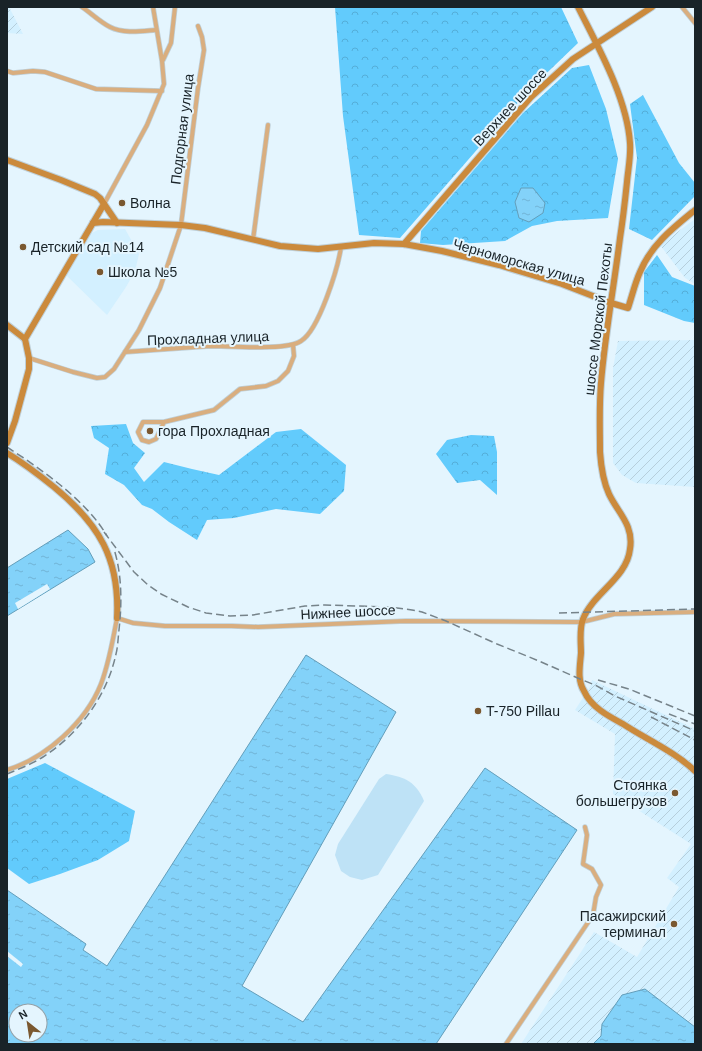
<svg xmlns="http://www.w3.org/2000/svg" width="702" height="1051" viewBox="0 0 702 1051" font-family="Arial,sans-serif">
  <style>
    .built { fill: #d3f0ff }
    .industrial { fill: url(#industrial-furrows) }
    .grass { fill: #bee2f6 }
    .forest { fill: url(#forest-crowns) }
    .water { fill: url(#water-ripples); stroke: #639eba; fill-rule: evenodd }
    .pier { fill: #e4f5fe }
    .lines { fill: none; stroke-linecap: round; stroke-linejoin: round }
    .street-casing { stroke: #bfcfd7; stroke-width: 5.5 }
    .secondary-casing { stroke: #bfcfd7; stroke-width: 8 }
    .street { stroke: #d9ae7f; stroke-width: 4 }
    .secondary { stroke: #cb8a3c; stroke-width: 6 }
    .rail { stroke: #76838a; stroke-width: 1.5; stroke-dasharray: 8 4; stroke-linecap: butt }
    .poi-dot { fill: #7a5830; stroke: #e4f5fe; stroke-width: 1.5 }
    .labels { text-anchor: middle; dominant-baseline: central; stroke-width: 4; stroke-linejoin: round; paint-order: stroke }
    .street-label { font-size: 14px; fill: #192328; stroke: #e4f5fe }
    .poi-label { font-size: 14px; fill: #192328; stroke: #e4f5fe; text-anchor: start }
  </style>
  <defs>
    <pattern id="industrial-furrows" width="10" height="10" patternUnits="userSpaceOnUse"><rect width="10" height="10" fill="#d3f0ff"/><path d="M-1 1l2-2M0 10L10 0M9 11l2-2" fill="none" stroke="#b5cedb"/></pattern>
    <pattern id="forest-crowns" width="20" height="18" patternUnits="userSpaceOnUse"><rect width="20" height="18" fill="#62cbfc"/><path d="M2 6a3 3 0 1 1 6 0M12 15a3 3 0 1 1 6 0" fill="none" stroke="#54aed8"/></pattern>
    <pattern id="water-ripples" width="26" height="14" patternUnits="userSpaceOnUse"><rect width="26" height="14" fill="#83d2f9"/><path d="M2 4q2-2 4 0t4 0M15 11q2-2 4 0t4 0" fill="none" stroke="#71b4d5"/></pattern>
  </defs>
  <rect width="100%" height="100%" fill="#e4f5fe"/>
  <!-- built -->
  <path class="built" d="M125,229l14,25 -4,17 -9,16 -19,28 -42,-41 23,-39 10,-5z"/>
  <!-- industrial -->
  <g class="industrial">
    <path d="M7,7h2l14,27 -16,-1z"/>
    <path d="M695,219v65l-10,-6 -25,-33z"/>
    <path d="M695,340v147l-59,-4 -14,-8 -9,-12v-95l5,-27z"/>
    <path d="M592,680l103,49v298l-20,-14 -73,11v12l-9,8h-72l73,-112 43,25 42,-70 -12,-9 24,-34 -78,-50 2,-60 -40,-24 15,-23z"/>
  </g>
  <!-- grass -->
  <path class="grass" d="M386,774c19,3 30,8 38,27l-46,74 -16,5 -12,-3 -9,-6 -6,-16 3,-11 41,-65z"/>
  <!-- forest -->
  <g class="forest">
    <path d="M335,7h226l17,36 -50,48 -128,147 -41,-3 -16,-119z"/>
    <path d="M589,65l17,44 12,50 -10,59 -51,3 -25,5 -27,15 -62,4 -23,-2 1,-12 102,-118 49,-45z"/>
    <path d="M643,95l36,68 16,20v13l-43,44 -23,-11 8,-71 -7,-54z"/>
    <path d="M657,255l15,22 23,9v37l-11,-2 -40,-16v-33z"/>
    <path d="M126,424l7,19 12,10 -11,15 10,14 20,-20 28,7 27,6 57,-43 25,-3 45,36 -2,26 -24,23 -44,-5 -42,9 -27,2 -10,20 -28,-18 -17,-13 -10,-4 -18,-20 -19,-11 4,-26 -15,-10 -3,-12z"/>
    <path d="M471,435l23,1 3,16v43l-17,-15 -23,3 -21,-29 11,-14z"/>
    <path d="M45,763l90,48 -6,30 -31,19 -38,14 -31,10 -22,-16v-89z"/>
  </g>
  <!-- water -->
  <g class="water">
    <path d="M521,188h12l12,15 -2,10 -14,9 -10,-4 -4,-16z"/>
    <path d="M68,530l20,19 7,13 -88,54v-48z"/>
    <path d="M306,655l90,57 -154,274 61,36 182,-254 92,62 -141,214h-429v-154l79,54 -3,6 24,16zM16,1011h24v24h-24z"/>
    <path d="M645,989l50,38v17h-102l8,-8 1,-12 20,-29z"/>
  </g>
  <!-- pier -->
  <g class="pier">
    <path d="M47,584l3,5 -32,20 -3,-6z"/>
    <path d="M7,951l16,13 -2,3 -14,-11z"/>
  </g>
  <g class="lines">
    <!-- street casing -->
    <g class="street-casing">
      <g id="street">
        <path d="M82,7c9,6 18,15 28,20 14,7 32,4 46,3"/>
        <path d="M682,7l13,16"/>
        <path d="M163,60l8,-17 4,-36"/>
        <path d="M7,71l6,2 20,-2 12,1 51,17 66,2"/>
        <path d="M104,204l43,-79 17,-41 -2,-23 -9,-54"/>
        <path d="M253,240l15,-115"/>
        <path d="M125,352c28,-2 57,-4 85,-6 20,0 77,5 91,-5 18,-11 37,-73 40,-94"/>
        <path d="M29,358l44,14 24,6 8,-1 9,-8 25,-39 21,-42 21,-63 17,-137 6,-38 -2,-13 -4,-11"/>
        <path d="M164,422l-8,17 -7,3 -7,-2 -4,-8 5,-10h21l50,-12 26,-21 26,-3 12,-5 10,-10 6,-15 -1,-11"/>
        <path d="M7,770c39,-12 79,-48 94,-86 8,-21 12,-44 16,-66l16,5 32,3h67l26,1 148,-6 168,1h8l32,-8 81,-2"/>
        <path d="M506,1044l87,-129 3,-18 5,-12 -9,-16 -9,-5 4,-29 -2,-8"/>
      </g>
    </g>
    <!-- secondary casing -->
    <g class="secondary-casing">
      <g id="secondary">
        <path d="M578,7c20,40 49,91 52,136 1,13 -2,27 -3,39 -2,19 -4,37 -7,56 -6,48 -15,96 -19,145 -2,23 -1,46 -1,69 1,14 3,29 9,42 9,19 25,31 21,55 -3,29 -37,44 -47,70 -4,10 -2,24 -2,34 -1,13 -4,27 3,38 7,16 24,25 39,33 23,15 52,28 72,47"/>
        <path d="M7,160l54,20 34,14 5,4 17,25"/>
        <path d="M93,223l10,-1 78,3 24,3 75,18 38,3 56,-6 30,1 38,7 57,14 63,19 49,19 17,5c4,-12 7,-25 12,-36 11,-27 33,-44 55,-62"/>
        <path d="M404,244l127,-147 42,-38 79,-52"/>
        <path d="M7,325l18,14"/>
        <path d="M7,443l8,-22 14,-52v-11l-4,-19 79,-135"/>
        <path d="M7,453c18,11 31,21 47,34 45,37 66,72 63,131"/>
      </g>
    </g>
    <!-- street -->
    <use href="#street" class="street"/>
    <!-- secondary -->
    <use href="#secondary" class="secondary"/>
    <!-- rail -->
    <g class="rail">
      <path d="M7,447c34,22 80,54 100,89"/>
      <path d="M104,532l30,40 14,13 13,9 27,13 18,6 24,3 23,-1 52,-9 20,-1 65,2 22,3 10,2 24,9 51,23 42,17 41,18 15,6 20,11 80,35"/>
      <path d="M559,613l136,-4"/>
      <path d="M598,680l31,9 66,27"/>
      <path d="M669,714l26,10"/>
      <path d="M651,717l44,23"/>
      <path d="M7,774c12,-5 25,-10 36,-17 36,-23 64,-61 73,-103 2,-8 2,-16 3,-24 3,-28 3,-55 -5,-81"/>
    </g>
  </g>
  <!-- markers -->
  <g class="poi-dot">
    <circle cx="122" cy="203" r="4"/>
    <circle cx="23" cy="247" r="4"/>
    <circle cx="100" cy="272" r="4"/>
    <circle cx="150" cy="431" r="4"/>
    <circle cx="478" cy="711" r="4"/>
    <circle cx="675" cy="793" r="4"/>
    <circle cx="674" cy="924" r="4"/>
  </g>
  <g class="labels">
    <!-- street labels -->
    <g class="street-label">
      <text transform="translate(510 107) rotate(-47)">Верхнее шоссе</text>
      <text transform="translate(182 129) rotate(-83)">Подгорная улица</text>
      <text transform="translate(519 262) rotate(16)">Черноморская улица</text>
      <text transform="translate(598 319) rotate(-83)">шоссе Морской Пехоты</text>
      <text transform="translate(208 338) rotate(-2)">Прохладная улица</text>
      <text transform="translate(348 612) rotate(-3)">Нижнее шоссе</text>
    </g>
    <!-- poi labels -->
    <g class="poi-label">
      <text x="130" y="203">Волна</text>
      <text x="31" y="247">Детский сад №14</text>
      <text x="108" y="272">Школа №5</text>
      <text x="158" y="431">гора Прохладная</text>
      <text x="486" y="711">T-750 Pillau</text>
      <text x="667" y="785" text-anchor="end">Стоянка<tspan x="667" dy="16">большегрузов</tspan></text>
      <text x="666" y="916" text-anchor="end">Пасажирский<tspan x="666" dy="16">терминал</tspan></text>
    </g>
  </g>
  <!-- border -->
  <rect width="702" height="1051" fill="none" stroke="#192328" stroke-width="16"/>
  <!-- north arrow -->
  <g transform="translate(28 1023) rotate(330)"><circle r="19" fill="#e4f5fe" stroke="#93a1a8"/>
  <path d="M0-3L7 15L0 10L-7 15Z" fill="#7a5830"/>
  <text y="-6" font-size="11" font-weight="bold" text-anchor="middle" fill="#192328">N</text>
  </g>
</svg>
